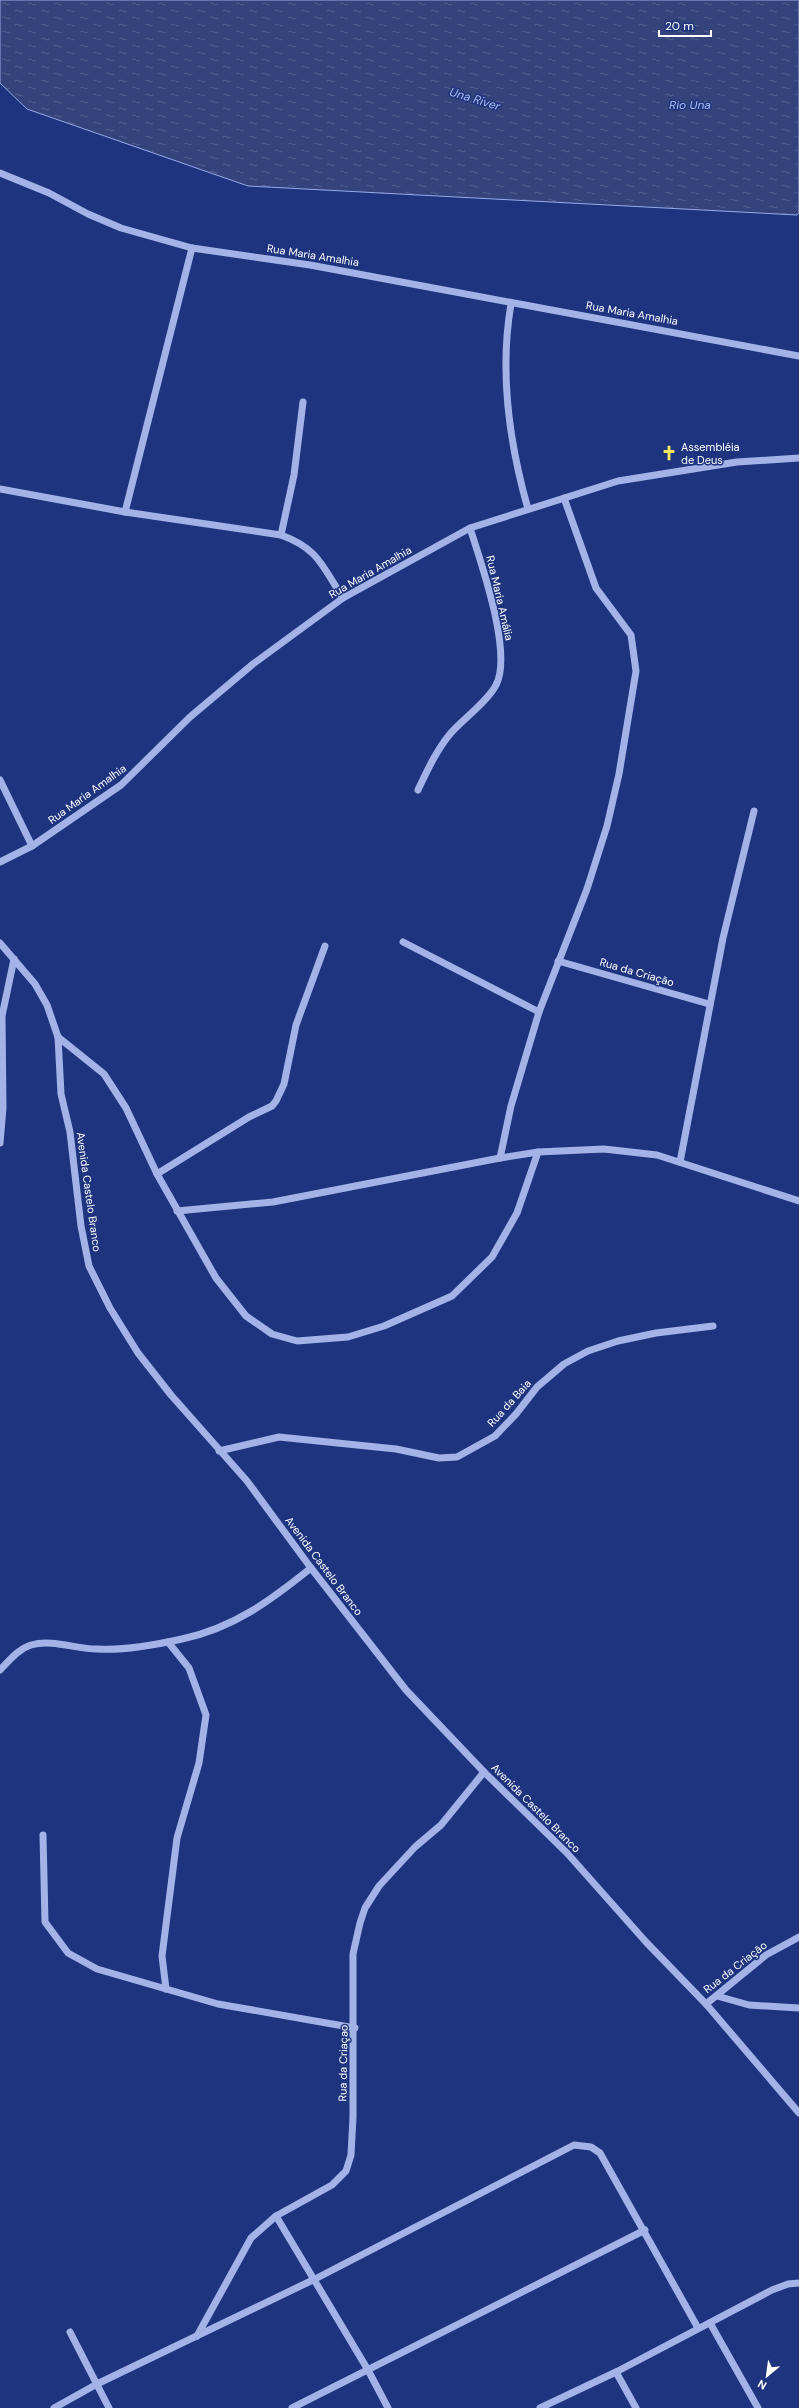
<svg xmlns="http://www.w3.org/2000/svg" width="799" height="2408" viewBox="0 0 799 2408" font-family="'DM Sans',sans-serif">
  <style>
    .water { fill: url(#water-ripples); stroke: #96abea }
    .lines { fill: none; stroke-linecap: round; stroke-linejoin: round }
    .minor { stroke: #a3b3e8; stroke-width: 7 }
    .labels { text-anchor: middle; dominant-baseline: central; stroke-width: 3; stroke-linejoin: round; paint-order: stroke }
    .street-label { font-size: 11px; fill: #fff; stroke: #1f347f }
    .poi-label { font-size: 11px; fill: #fff; stroke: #1f347f; text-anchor: start }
    .water-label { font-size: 12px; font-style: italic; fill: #aebef0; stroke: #1f347f }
  </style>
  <defs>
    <pattern id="water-ripples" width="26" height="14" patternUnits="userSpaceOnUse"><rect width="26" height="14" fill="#34437b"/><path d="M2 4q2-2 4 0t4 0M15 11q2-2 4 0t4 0" fill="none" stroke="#525f8f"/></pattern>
  </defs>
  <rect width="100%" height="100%" fill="#1f347f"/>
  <!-- water -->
  <path class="water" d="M0,0h799v213l-2,2 -549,-29 -221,-77 -27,-26z"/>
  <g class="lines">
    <!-- minor -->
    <g class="minor">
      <path d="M0,173l49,20 39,21 33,14 71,20 118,17 489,91"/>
      <path d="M511,304c-12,69 -2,138 17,205"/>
      <path d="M303,402l-9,73 -13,60c38,14 41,31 62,63"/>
      <path d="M0,489l125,23 156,23"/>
      <path d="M125,512l67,-264"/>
      <path d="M0,780l32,66"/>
      <path d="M418,790c9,-19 18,-39 32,-56 12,-14 38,-33 46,-49 17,-32 -15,-122 -26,-157"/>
      <path d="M0,862l32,-16 89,-61 69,-68 63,-53 90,-66 127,-70 148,-47 119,-19 62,-4"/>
      <path d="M403,942l136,70"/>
      <path d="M0,943l35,41 12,21 11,32 3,57 9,38 11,94 8,40 21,42 28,45 33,42 76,86 64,87 95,122 78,82 83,81 79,89 60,62 93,109"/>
      <path d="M558,961l151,43"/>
      <path d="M58,1037l46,37 22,34 31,66 59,104 30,38 26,18 25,7 51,-4 36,-11 68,-30 40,-39 25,-44 21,-61"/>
      <path d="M0,1143l3,-35 -1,-92 12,-57"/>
      <path d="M500,1158l11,-52 28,-94 48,-123 20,-63 12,-52 17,-103 -5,-36 -35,-47 -32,-90"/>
      <path d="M680,1162l43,-224 31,-127"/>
      <path d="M157,1174l92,-57 23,-11 4,-5 8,-17 12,-59 29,-79"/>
      <path d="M177,1211l96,-9 227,-44 38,-6 66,-3 53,6 142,46"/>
      <path d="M219,1451l60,-14 117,12 43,9 18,-1 38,-21 21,-22 21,-27 27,-23 24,-13 30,-10 38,-8 57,-7"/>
      <path d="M0,1670c9,-9 18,-21 31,-25 21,-6 45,4 66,4 27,2 58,-4 85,-10 52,-11 89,-39 129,-71"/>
      <path d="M43,1835l2,87 23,31 29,16 121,35 137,24"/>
      <path d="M166,1989l-4,-33 15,-118 22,-75 7,-48 -17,-47 -21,-26"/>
      <path d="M717,1996l32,9 50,3"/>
      <path d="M706,2004l60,-49 33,-18"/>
      <path d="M276,2216l92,154 20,38"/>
      <path d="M710,2323l48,85"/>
      <path d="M70,2332l39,76"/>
      <path d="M197,2336l54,-98 25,-22 56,-31 14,-14 5,-16 2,-38v-163l7,-31 5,-15 14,-22 36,-39 26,-22 43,-53"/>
      <path d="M616,2372l20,36"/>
      <path d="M54,2408l43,-24 218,-105 259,-134 17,2 9,6 98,175"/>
      <path d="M292,2408l353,-178"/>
      <path d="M540,2408l76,-36 156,-82 16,-6 11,-1"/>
    </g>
  </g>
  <!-- icons -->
  <defs>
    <g id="church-bare" transform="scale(1.2)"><path d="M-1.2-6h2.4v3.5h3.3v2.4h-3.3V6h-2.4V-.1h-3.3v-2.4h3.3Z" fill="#f6eb62" stroke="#1f347f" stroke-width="2.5" paint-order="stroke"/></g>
  </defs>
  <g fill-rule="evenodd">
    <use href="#church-bare" x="669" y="453"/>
  </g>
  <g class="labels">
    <!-- street labels -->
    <g class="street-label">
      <text transform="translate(313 255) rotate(9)">Rua Maria Amalhia</text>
      <text transform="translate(632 313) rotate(10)">Rua Maria Amalhia</text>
      <text transform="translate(370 572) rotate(-30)">Rua Maria Amalhia</text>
      <text transform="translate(500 598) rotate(77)">Rua Maria Amália</text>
      <text transform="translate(87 794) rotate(-36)">Rua Maria Amalhia</text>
      <text transform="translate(637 972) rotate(16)">Rua da Criação</text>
      <text transform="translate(89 1192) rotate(82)">Avenida Castelo Branco</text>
      <text transform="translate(509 1403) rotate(-48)">Rua da Baia</text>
      <text transform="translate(324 1566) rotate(53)">Avenida Castelo Branco</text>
      <text transform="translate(536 1808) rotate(45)">Avenida Castelo Branco</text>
      <text transform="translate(735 1967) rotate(-38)">Rua da Criação</text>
      <text transform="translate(343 2063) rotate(-89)">Rua da Criaçao</text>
    </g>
    <!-- poi labels -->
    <g class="poi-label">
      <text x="681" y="447">Assembléia<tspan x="681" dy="13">de Deus</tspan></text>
    </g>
    <!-- water labels -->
    <g class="water-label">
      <text transform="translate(475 99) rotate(17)">Una River</text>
      <text x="690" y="105">Rio Una</text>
    </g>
  </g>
  <!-- north arrow -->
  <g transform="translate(767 2376) rotate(209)" stroke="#1f347f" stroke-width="3" paint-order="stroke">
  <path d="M0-3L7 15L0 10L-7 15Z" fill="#ffffff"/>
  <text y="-6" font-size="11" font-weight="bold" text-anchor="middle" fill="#ffffff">N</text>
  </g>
  <!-- scale -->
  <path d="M659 30v6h52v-6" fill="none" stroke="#ffffff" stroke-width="2"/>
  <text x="665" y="30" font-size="12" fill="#ffffff" stroke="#1f347f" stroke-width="3" paint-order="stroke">20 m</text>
</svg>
